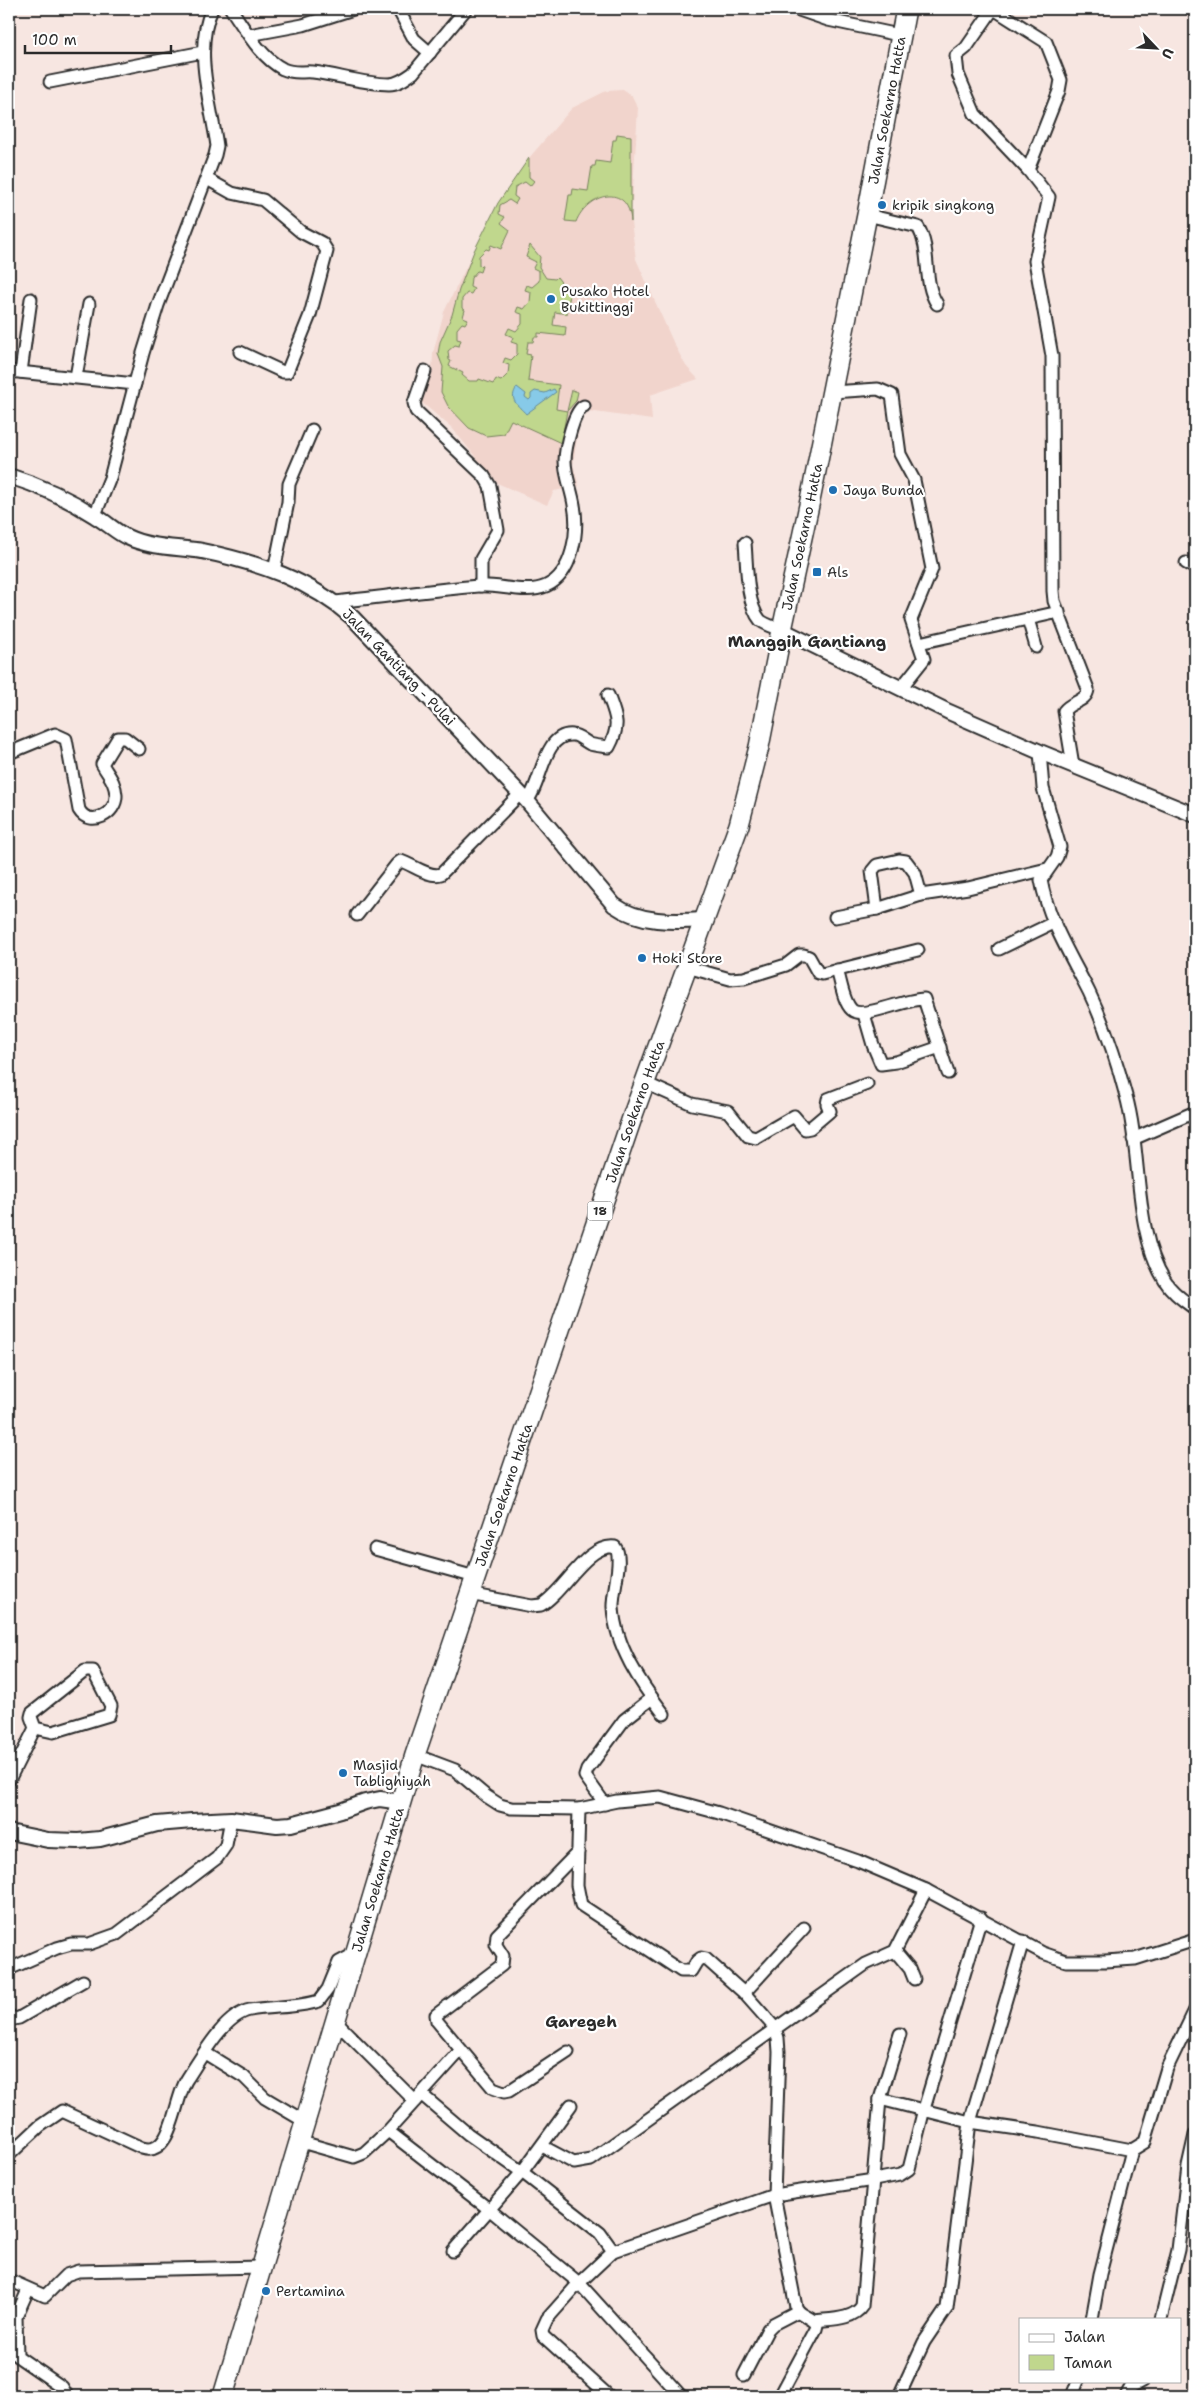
<svg xmlns="http://www.w3.org/2000/svg" width="1204" height="2405" viewBox="0 0 1204 2405" font-family="'Shantell Sans',sans-serif">
  <style>
    .built { fill: #f1d4cc }
    .green { fill: #c0d78d; stroke: #76815c }
    .water { fill: #87cae8; stroke: #628a9c }
    .lines { fill: none; stroke-linecap: round; stroke-linejoin: round }
    .minor-casing { stroke: #2b2b2b; stroke-width: 15 }
    .tertiary-casing { stroke: #2b2b2b; stroke-width: 18 }
    .trunk-casing { stroke: #2b2b2b; stroke-width: 22 }
    .minor { stroke: #fff; stroke-width: 11 }
    .tertiary { stroke: #fff; stroke-width: 14 }
    .trunk { stroke: #fff; stroke-width: 19 }
    .poi-dot { fill: #1f6fb2; stroke: #fff; stroke-width: 2 }
    .labels { text-anchor: middle; dominant-baseline: central; stroke-width: 4.5; stroke-linejoin: round; paint-order: stroke }
    .shield { fill: #fff; stroke: #6b6b6b; stroke-width: 1 }
    .shield-label { font-size: 12px; font-weight: bold; fill: #2b2b2b }
    .street-label { font-size: 14px; fill: #2b2b2b; stroke: #fff }
    .poi-label { font-size: 14px; fill: #2b2b2b; stroke: #fff; text-anchor: start }
    .quarter-label { font-size: 16px; font-weight: bold; fill: #2b2b2b; stroke: #fff }
  </style>
  <rect width="100%" height="100%" fill="#f7e6e1"/>
  <filter id="ink" filterUnits="userSpaceOnUse"><feTurbulence type="fractalNoise" baseFrequency=".02" numOctaves="2"/><feDisplacementMap in="SourceGraphic" scale="10" xChannelSelector="R" yChannelSelector="G"/><feConvolveMatrix kernelMatrix="1 2 1 2 8 2 1 2 1" color-interpolation-filters="sRGB"/></filter>
  <g filter="url(#ink)">
    <!-- built -->
    <path class="built" d="M623,90l9,6 6,12 -7,114 5,37 38,85 12,22 12,13 -48,16 2,25 -71,-10 -8,55 6,21 -25,5 -7,14 -50,-22 -45,-55 -32,-27 12,-29 1,-19 11,-41 54,-109 31,-45 43,-50 34,-17z"/>
    <!-- green -->
    <g class="green">
      <path d="M617,134l14,2v86c-2,-40 -44,-29 -55,0l-11,-1 4,-26h3l1,-6 15,2 4,-25h3l1,-5 14,2 3,-23h3z"/>
      <path d="M529,158v19l5,4 -4,5 -5,-4 -10,5 -1,9 4,3 -3,5 -6,-4 -9,5 -1,9 6,3 -4,6 9,7 -9,19 -10,-4 -2,5 -3,-1 -7,7v9l3,1 -2,6 -3,-1 -6,7 -1,9 4,2 -3,5 -4,-1 -5,6v9l3,2 -2,7 5,2 -3,5 -3,-1 -5,6v10l4,1 -2,6 -4,-1 -7,6 1,9 2,1 -2,5 14,7 -1,2 7,6h9l1,-2 14,5 3,-5 5,2 7,-7 1,-9 -6,-2 2,-5 6,2 6,-6v-10l-6,-2 2,-5 -7,-3 3,-6 7,3 6,-7v-10l-6,-2 2,-5 6,2 6,-7 1,-10 -6,-2 2,-5 5,2 7,-6v-10l-6,-3 3,-6 -10,-5 4,-12 10,12 -1,10 7,11 9,1 2,-2 13,17 -3,20 -12,-2 -2,13 13,2 -1,9 -27,-3v4h-4l-1,5h-5l-2,12 5,1 -3,26 31,4 -3,24 11,2 5,-21 6,2 -2,9 -9,10 -6,32 -50,-23 -7,14 -18,2 -17,-8 -21,-22 -7,-14 2,-25 -5,-13 2,-12 12,-27 7,-25 15,-39 24,-48z"/>
    </g>
    <!-- water -->
    <path class="water" d="M517,387l9,7 -1,3 4,3 2,-2v-4l4,-3 10,2 9,-4 2,3 -30,22c-8,-9 -18,-14 -9,-27z"/>
    <g class="lines">
      <!-- minor casing -->
      <g class="minor-casing">
        <g id="minor">
          <path d="M231,9c14,20 29,48 52,60 11,5 19,2 30,3 25,3 51,12 76,12 9,0 17,-6 24,-11l53,-64"/>
          <path d="M398,9l16,30 16,14"/>
          <path d="M796,9l32,11 71,15"/>
          <path d="M993,9l-27,39 -10,8 2,18 17,40 53,56"/>
          <path d="M994,9l52,33 15,38 -2,11 -31,79 21,27 -14,64 17,95 1,235 1,10 34,88c-1,13 -17,12 -24,22l9,54"/>
          <path d="M249,35l54,-10 50,-16"/>
          <path d="M50,82l153,-30"/>
          <path d="M207,179l25,14 31,7 38,32 21,11 5,8 -17,64 -23,57h-4l-43,-20"/>
          <path d="M867,215l51,12c14,24 4,54 19,77"/>
          <path d="M9,371l126,13"/>
          <path d="M425,371l-11,32 2,8 68,65 6,10 8,44 -17,29v27"/>
          <path d="M21,372l10,-73"/>
          <path d="M76,377l13,-73"/>
          <path d="M832,392l46,-3 14,6 8,59 14,26 18,89 -21,51 13,39 -23,29"/>
          <path d="M95,515l15,-37 33,-125 15,-48 57,-150 2,-9c-6,-43 -24,-96 -5,-137"/>
          <path d="M745,543c2,21 1,60 15,77 5,5 15,7 22,10"/>
          <path d="M1186,563l9,5"/>
          <path d="M274,571l14,-69 1,-18 23,-54"/>
          <path d="M335,602c48,-5 95,-12 143,-16 21,-2 48,9 68,0 27,-12 33,-55 28,-81 -2,-14 -9,-30 -9,-44 0,-12 9,-52 19,-55"/>
          <path d="M1028,619l8,28"/>
          <path d="M919,643l140,-31"/>
          <path d="M1040,752l3,36 17,59 -3,10 -16,23c7,40 30,76 48,112 15,31 28,70 37,104 16,56 7,134 39,185 7,12 20,20 30,28"/>
          <path d="M9,753l46,-19 11,5 13,71c11,18 38,4 37,-15 -1,-14 -8,-20 -14,-31l16,-26h7l14,11"/>
          <path d="M527,801c15,-17 16,-69 46,-66 5,0 11,6 17,9 6,2 13,2 19,3 12,-22 7,-31 -1,-52"/>
          <path d="M877,909l-5,-38 5,-6 22,-5 7,1 9,12 6,22"/>
          <path d="M357,915l40,-51 4,-3c12,4 28,17 40,13l79,-80"/>
          <path d="M835,917l42,-8 44,-14 47,-7 79,-19"/>
          <path d="M999,949l56,-27"/>
          <path d="M687,967l43,12 14,-1 42,-13 13,-10h5l5,2 9,16 4,1 96,-24"/>
          <path d="M837,970c4,11 6,32 15,40 11,10 55,-12 72,-11l24,74"/>
          <path d="M864,1014l9,31 8,19 15,-2 44,-15"/>
          <path d="M645,1083l47,21 36,7 20,25 8,2 38,-22 11,13 5,-1 20,-17 -3,-7 1,-5 39,-15"/>
          <path d="M1133,1139l62,-27"/>
          <path d="M375,1549l100,28"/>
          <path d="M469,1594l63,12 9,-1c22,-12 46,-62 74,-58 9,11 -3,45 -2,60 2,39 28,77 51,107"/>
          <path d="M415,1755l40,15 31,26 14,9 11,3 68,1 38,-8 43,-4 59,16 139,48 68,29 117,63 23,8h39l30,-2 60,-19"/>
          <path d="M9,1780l26,-52 -4,-11 1,-4 53,-42h8l18,35 -2,9 -56,17 -18,-4"/>
          <path d="M605,1804l-20,-28 2,-6 37,-50 28,-22"/>
          <path d="M579,1809l-2,76 4,20 100,66h10l6,-10 4,-3 5,1 38,34 31,35 3,10 1,14 -5,143 22,112c4,10 16,9 21,18l-1,4 -36,67"/>
          <path d="M895,1951l15,18 4,10"/>
          <path d="M9,1969l48,-21 14,-4h18l28,-10 100,-76 9,-13 5,-26"/>
          <path d="M744,1993l60,-65"/>
          <path d="M9,2015l5,4 5,-1 64,-37"/>
          <path d="M334,2020l81,81"/>
          <path d="M568,2052l-59,39 -5,1 -11,-4 -56,-67 -1,-6 66,-50 1,-9 -7,-11 1,-10 81,-83"/>
          <path d="M205,2053l39,24 21,21 39,23"/>
          <path d="M421,2094l47,40 54,38 78,61 13,18"/>
          <path d="M880,2099l90,23 68,10 94,18 -32,124 -8,45"/>
          <path d="M388,2131l73,-81"/>
          <path d="M298,2141l56,16 10,-4 24,-22 102,79 89,73 102,113"/>
          <path d="M542,2146l32,17 17,-3 275,-196 29,-13 31,-61"/>
          <path d="M1132,2150l13,-8 22,-74 28,-58"/>
          <path d="M9,2155l31,-29 22,-15 80,37c31,10 32,-50 45,-69 14,-21 37,-64 63,-69 23,-4 47,-2 69,-9l9,-12 11,-27 15,-8"/>
          <path d="M453,2251l69,-79 49,-67"/>
          <path d="M9,2280l36,16 21,-21 12,-4 183,-4"/>
          <path d="M28,2290l-12,27 1,39 45,31 5,9"/>
          <path d="M1161,2319l17,-69 10,-84 7,-31"/>
          <path d="M815,2321c15,-2 38,-1 47,-15l18,-207 20,-65"/>
          <path d="M744,2375l24,-46 5,-5 25,-13"/>
          <path d="M609,2396l-66,-60 -1,-6 5,-11 32,-36 34,-32 161,-56 100,-15 26,-5 9,-6 15,-60 57,-191"/>
          <path d="M899,2396l25,-54 23,-34 23,-186 53,-181"/>
          <path d="M1072,2396l6,-15"/>
          <path d="M1126,2396l5,-9 11,-6"/>
        </g>
      </g>
      <!-- tertiary casing -->
      <g class="tertiary-casing">
        <g id="tertiary">
          <path d="M9,476c29,9 60,23 86,40 11,6 21,16 32,21 23,11 50,10 75,14 55,11 108,29 151,67l174,183 87,104c25,18 60,17 89,15"/>
          <path d="M782,630l167,82 91,40 155,63"/>
          <path d="M9,1832l39,8 30,1 22,-2 57,-15 35,-3 39,-2 46,6 14,-1 49,-13 25,-9 15,-3 21,3"/>
        </g>
      </g>
      <!-- trunk casing -->
      <g class="trunk-casing">
        <g id="trunk">
          <path id="s1" d="M223,2396l192,-641 219,-643 105,-287 20,-78 23,-117 29,-134 56,-281 39,-206"/>
        </g>
      </g>
      <!-- minor -->
      <use href="#minor" class="minor"/>
      <!-- tertiary -->
      <use href="#tertiary" class="tertiary"/>
      <!-- trunk -->
      <use href="#trunk" class="trunk"/>
    </g>
  </g>
  <!-- markers -->
  <g class="poi-dot">
    <circle cx="882" cy="205" r="5"/>
    <circle cx="551" cy="299" r="5"/>
    <circle cx="833" cy="490" r="5"/>
    <rect x="812" y="567" width="10" height="10" rx="2.5"/>
    <circle cx="642" cy="958" r="5"/>
    <circle cx="343" cy="1773" r="5"/>
    <circle cx="266" cy="2291" r="5"/>
  </g>
  <g class="labels">
    <!-- shield labels -->
    <rect class="shield" x="587.5" y="1201.5" width="25" height="19" rx="4"/>
    <g class="shield-label">
      <text x="600" y="1211">18</text>
    </g>
    <!-- street labels -->
    <g class="street-label">
      <text stroke="none"><textPath href="#s1" startOffset="2384">Jalan Soekarno Hatta</textPath></text>
      <text stroke="none"><textPath href="#s1" startOffset="1949">Jalan Soekarno Hatta</textPath></text>
      <text transform="translate(399 667) rotate(46)">Jalan Gantiang - Pulai</text>
      <text stroke="none"><textPath href="#s1" startOffset="1349">Jalan Soekarno Hatta</textPath></text>
      <text stroke="none"><textPath href="#s1" startOffset="944">Jalan Soekarno Hatta</textPath></text>
      <text stroke="none"><textPath href="#s1" startOffset="539">Jalan Soekarno Hatta</textPath></text>
    </g>
    <!-- poi labels -->
    <g class="poi-label">
      <text x="892" y="205">kripik singkong</text>
      <text x="561" y="291">Pusako Hotel<tspan x="561" dy="16">Bukittinggi</tspan></text>
      <text x="843" y="490">Jaya Bunda</text>
      <text x="827" y="572">Als</text>
      <text x="652" y="958">Hoki Store</text>
      <text x="353" y="1765">Masjid<tspan x="353" dy="16">Tablighiyah</tspan></text>
      <text x="276" y="2291">Pertamina</text>
    </g>
    <!-- quarter labels -->
    <g class="quarter-label">
      <text x="807" y="641">Manggih Gantiang</text>
      <text x="581" y="2021">Garegeh</text>
    </g>
  </g>
  <!-- margin -->
  <rect width="1204" height="2405" fill="none" stroke="#fff" stroke-width="30"/>
  <rect x="15" y="15" width="1174" height="2375" fill="none" stroke="#2b2b2b" stroke-width="2" filter="url(#ink)"/>
  <!-- legend -->
  <rect x="1019" y="2318" width="162" height="65" fill="#ffffff" stroke="#aaaaaa"/>
  <rect x="1029" y="2334" width="25" height="8" fill="#ffffff" stroke="#aaaaaa"/>
  <text x="1064" y="2342" font-size="15" fill="#2b2b2b">Jalan</text>
  <rect x="1029" y="2355" width="25" height="15" fill="#c0d78d" stroke="#aaaaaa"/>
  <text x="1064" y="2368" font-size="15" fill="#2b2b2b">Taman</text>
  <!-- north arrow -->
  <g transform="translate(1156 48) rotate(115)" stroke="#ffffff" stroke-width="4" paint-order="stroke">
  <path d="M0-4L9 19L0 12L-9 19Z" fill="#2b2b2b"/>
  <text y="-8" font-size="14" font-weight="bold" text-anchor="middle" fill="#2b2b2b">U</text>
  </g>
  <!-- scale -->
  <path d="M25 45v8h146v-8" fill="none" stroke="#2b2b2b" stroke-width="2.5"/>
  <text x="32" y="45" font-size="15" fill="#2b2b2b" stroke="#ffffff" stroke-width="4" paint-order="stroke">100 m</text>
</svg>
